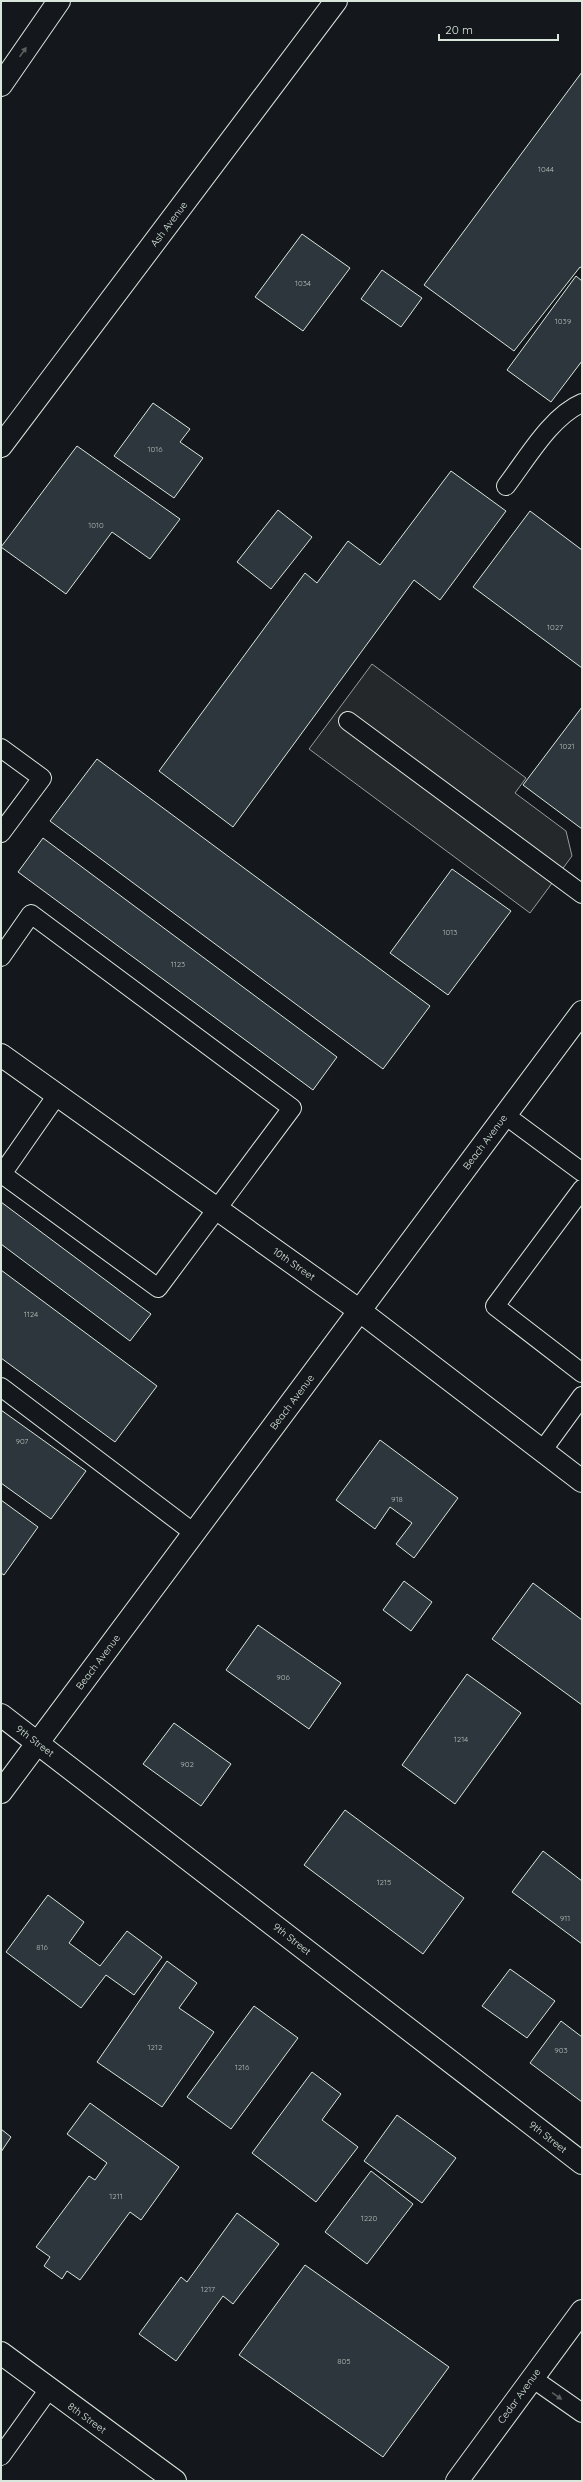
<svg xmlns="http://www.w3.org/2000/svg" width="583" height="2482" viewBox="0 0 583 2482" font-family="Quicksand,sans-serif">
  <style>
    .parking { fill: #24282b; stroke: #939e99 }
    .building { fill: #2c363c; stroke: #d8e6dc }
    .lines { fill: none; stroke-linecap: round; stroke-linejoin: round }
    .service-casing { stroke: #d8e6dc; stroke-width: 20 }
    .minor-casing { stroke: #d8e6dc; stroke-width: 24 }
    .tertiary-casing { stroke: #d8e6dc; stroke-width: 24 }
    .motorway-casing { stroke: #d8e6dc; stroke-width: 24 }
    .service { stroke: #14181c; stroke-width: 18 }
    .minor { stroke: #14181c; stroke-width: 22 }
    .tertiary { stroke: #14181c; stroke-width: 22 }
    .motorway { stroke: #14181c; stroke-width: 22 }
    .oneway { fill: #59605f }
    .labels { text-anchor: middle; dominant-baseline: central; stroke-width: 3; stroke-linejoin: round; paint-order: stroke }
    .number-label { font-size: 8px; fill: #adbab4 }
    .street-label { font-size: 10px; fill: #d8e6dc; stroke: #14181c }
  </style>
  <rect width="100%" height="100%" fill="#14181c"/>
  <!-- parking -->
  <path class="parking" d="M372,664l154,114 -11,15 51,38 6,25 -42,57 -221,-164z"/>
  <!-- building -->
  <g class="building">
    <path d="M582,72v196l-2,-1 -66,84 -90,-66z"/>
    <path d="M302,234l48,34 -47,63 -48,-34z"/>
    <path d="M382,270l40,28 -21,29 -40,-28z"/>
    <path d="M576,276l6,5v80l-31,41 -44,-32z"/>
    <path d="M153,403l37,26 -10,13 23,16 -29,40 -60,-42z"/>
    <path d="M77,446l103,73 -30,40 -38,-27 -46,62 -65,-47z"/>
    <path d="M451,471l55,40 -66,89 -26,-20 -181,247 -74,-56 146,-198 12,10 31,-42 32,24z"/>
    <path d="M278,510l34,27 -41,52 -34,-27z"/>
    <path d="M530,511l52,39v118l-109,-81z"/>
    <path d="M582,707v122l-59,-44z"/>
    <path d="M97,759l333,247 -47,63 -333,-248z"/>
    <path d="M43,838l294,219 -24,33 -295,-218z"/>
    <path d="M452,869l59,42 -63,84 -58,-42z"/>
    <path d="M1,1202l150,112 -21,27 -129,-97z"/>
    <path d="M1,1270l156,116 -42,56 -114,-84z"/>
    <path d="M1,1410l85,61 -35,48 -50,-36z"/>
    <path d="M380,1440l78,58 -44,60 -18,-14 16,-21 -22,-16 -15,22 -39,-29z"/>
    <path d="M1,1500l37,27 -34,48 -3,-2z"/>
    <path d="M404,1581l28,21 -21,29 -28,-21z"/>
    <path d="M533,1583l49,37v85l-90,-66z"/>
    <path d="M258,1625l83,58 -32,46 -83,-59z"/>
    <path d="M467,1674l54,39 -66,91 -53,-39z"/>
    <path d="M174,1723l57,41 -30,42 -58,-42z"/>
    <path d="M345,1810l119,88 -41,56 -119,-89z"/>
    <path d="M543,1851l39,30v63l-70,-52z"/>
    <path d="M48,1895l36,27 -15,21 31,23 27,-35 35,26 -28,38 -28,-20 -25,33 -75,-56z"/>
    <path d="M167,1961l30,22 -18,25 35,24 -52,75 -65,-45z"/>
    <path d="M510,1969l45,32 -28,37 -45,-32z"/>
    <path d="M254,2006l44,32 -67,91 -44,-32z"/>
    <path d="M561,2021l21,16v65l-52,-39z"/>
    <path d="M312,2072l29,22 -19,26 36,27 -42,55 -64,-49z"/>
    <path d="M90,2103l89,64 -38,53 -11,-8 -50,68 -13,-9 -5,8 -18,-13 6,-9 -14,-10 53,-71 6,4 12,-17 -40,-29z"/>
    <path d="M397,2115l59,43 -34,45 -58,-42z"/>
    <path d="M1,2129l10,8 -10,15z"/>
    <path d="M371,2171l42,33 -46,60 -42,-32z"/>
    <path d="M237,2213l42,31 -46,60 -10,-8 -47,65 -37,-27 42,-57 6,5z"/>
    <path d="M305,2265l144,102 -66,90 -144,-102z"/>
  </g>
  <g class="lines">
    <!-- service casing -->
    <g class="service-casing">
      <g id="service">
        <path d="M506,486c20,-26 45,-70 76,-83"/>
        <path d="M348,721l234,173"/>
        <path d="M1,748l41,30 -41,55"/>
        <path d="M1,957l30,-43 261,194 -134,180 -156,-114 55,-79"/>
        <path d="M505,1115l77,57"/>
        <path d="M582,1189l-87,117 87,67"/>
        <path d="M1,1387l193,146"/>
        <path d="M542,1451l40,-55"/>
        <path d="M532,2378l50,35"/>
        <path d="M1,2456l48,-67"/>
      </g>
    </g>
    <!-- minor casing -->
    <g class="minor-casing">
      <g id="minor">
        <path d="M1,446l335,-445"/>
        <path d="M1,1055l359,256 222,170"/>
        <path d="M1,1715l581,448"/>
        <path d="M1,2353l174,128"/>
      </g>
    </g>
    <!-- tertiary casing -->
    <g class="tertiary-casing">
      <g id="tertiary">
        <path d="M1,1792l581,-780"/>
        <path d="M457,2481l125,-170"/>
      </g>
    </g>
    <!-- motorway casing -->
    <g class="motorway-casing">
      <path id="motorway" d="M1,85l58,-84"/>
    </g>
    <!-- service -->
    <use href="#service" class="service"/>
    <!-- minor -->
    <use href="#minor" class="minor"/>
    <!-- tertiary -->
    <use href="#tertiary" class="tertiary"/>
    <!-- motorway -->
    <use href="#motorway" class="motorway"/>
  </g>
  <!-- one-way arrows -->
  <defs><path id="oneway-solid" d="M-6-.8H1V-3.2L6.5 0L1 3.2V.8H-6Z"/></defs>
  <g class="oneway">
    <use href="#oneway-solid" transform="translate(23 52) rotate(-55)"/>
    <use href="#oneway-solid" transform="translate(557 2396) rotate(35)"/>
  </g>
  <g class="labels">
    <!-- number labels -->
    <g class="number-label">
      <text x="546" y="169">1044</text>
      <text x="303" y="283">1034</text>
      <text x="563" y="321">1039</text>
      <text x="155" y="449">1016</text>
      <text x="96" y="525">1010</text>
      <text x="555" y="627">1027</text>
      <text x="567" y="746">1021</text>
      <text x="450" y="932">1013</text>
      <text x="178" y="964">1123</text>
      <text x="31" y="1314">1124</text>
      <text x="22" y="1441">907</text>
      <text x="397" y="1499">918</text>
      <text x="283" y="1677">906</text>
      <text x="461" y="1739">1214</text>
      <text x="187" y="1764">902</text>
      <text x="384" y="1882">1215</text>
      <text x="565" y="1918">911</text>
      <text x="42" y="1947">816</text>
      <text x="155" y="2047">1212</text>
      <text x="561" y="2050">903</text>
      <text x="242" y="2067">1216</text>
      <text x="116" y="2196">1211</text>
      <text x="369" y="2218">1220</text>
      <text x="208" y="2289">1217</text>
      <text x="344" y="2361">805</text>
    </g>
    <!-- street labels -->
    <g class="street-label">
      <text transform="translate(169 224) rotate(-53)">Ash Avenue</text>
      <text transform="translate(485 1142) rotate(-53)">Beach Avenue</text>
      <text transform="translate(294 1264) rotate(35)">10th Street</text>
      <text transform="translate(292 1402) rotate(-53)">Beach Avenue</text>
      <text transform="translate(98 1662) rotate(-53)">Beach Avenue</text>
      <text transform="translate(35 1741) rotate(37)">9th Street</text>
      <text transform="translate(292 1939) rotate(38)">9th Street</text>
      <text transform="translate(548 2137) rotate(38)">9th Street</text>
      <text transform="translate(519 2396) rotate(-54)">Cedar Avenue</text>
      <text transform="translate(87 2418) rotate(36)">8th Street</text>
    </g>
  </g>
  <!-- border -->
  <rect width="583" height="2482" fill="none" stroke="#d8e6dc" stroke-width="4"/>
  <!-- scale -->
  <path d="M439 34v6h119v-6" fill="none" stroke="#d8e6dc" stroke-width="2"/>
  <text x="445" y="34" font-size="12" fill="#d8e6dc" stroke="#14181c" stroke-width="3" paint-order="stroke">20 m</text>
</svg>
